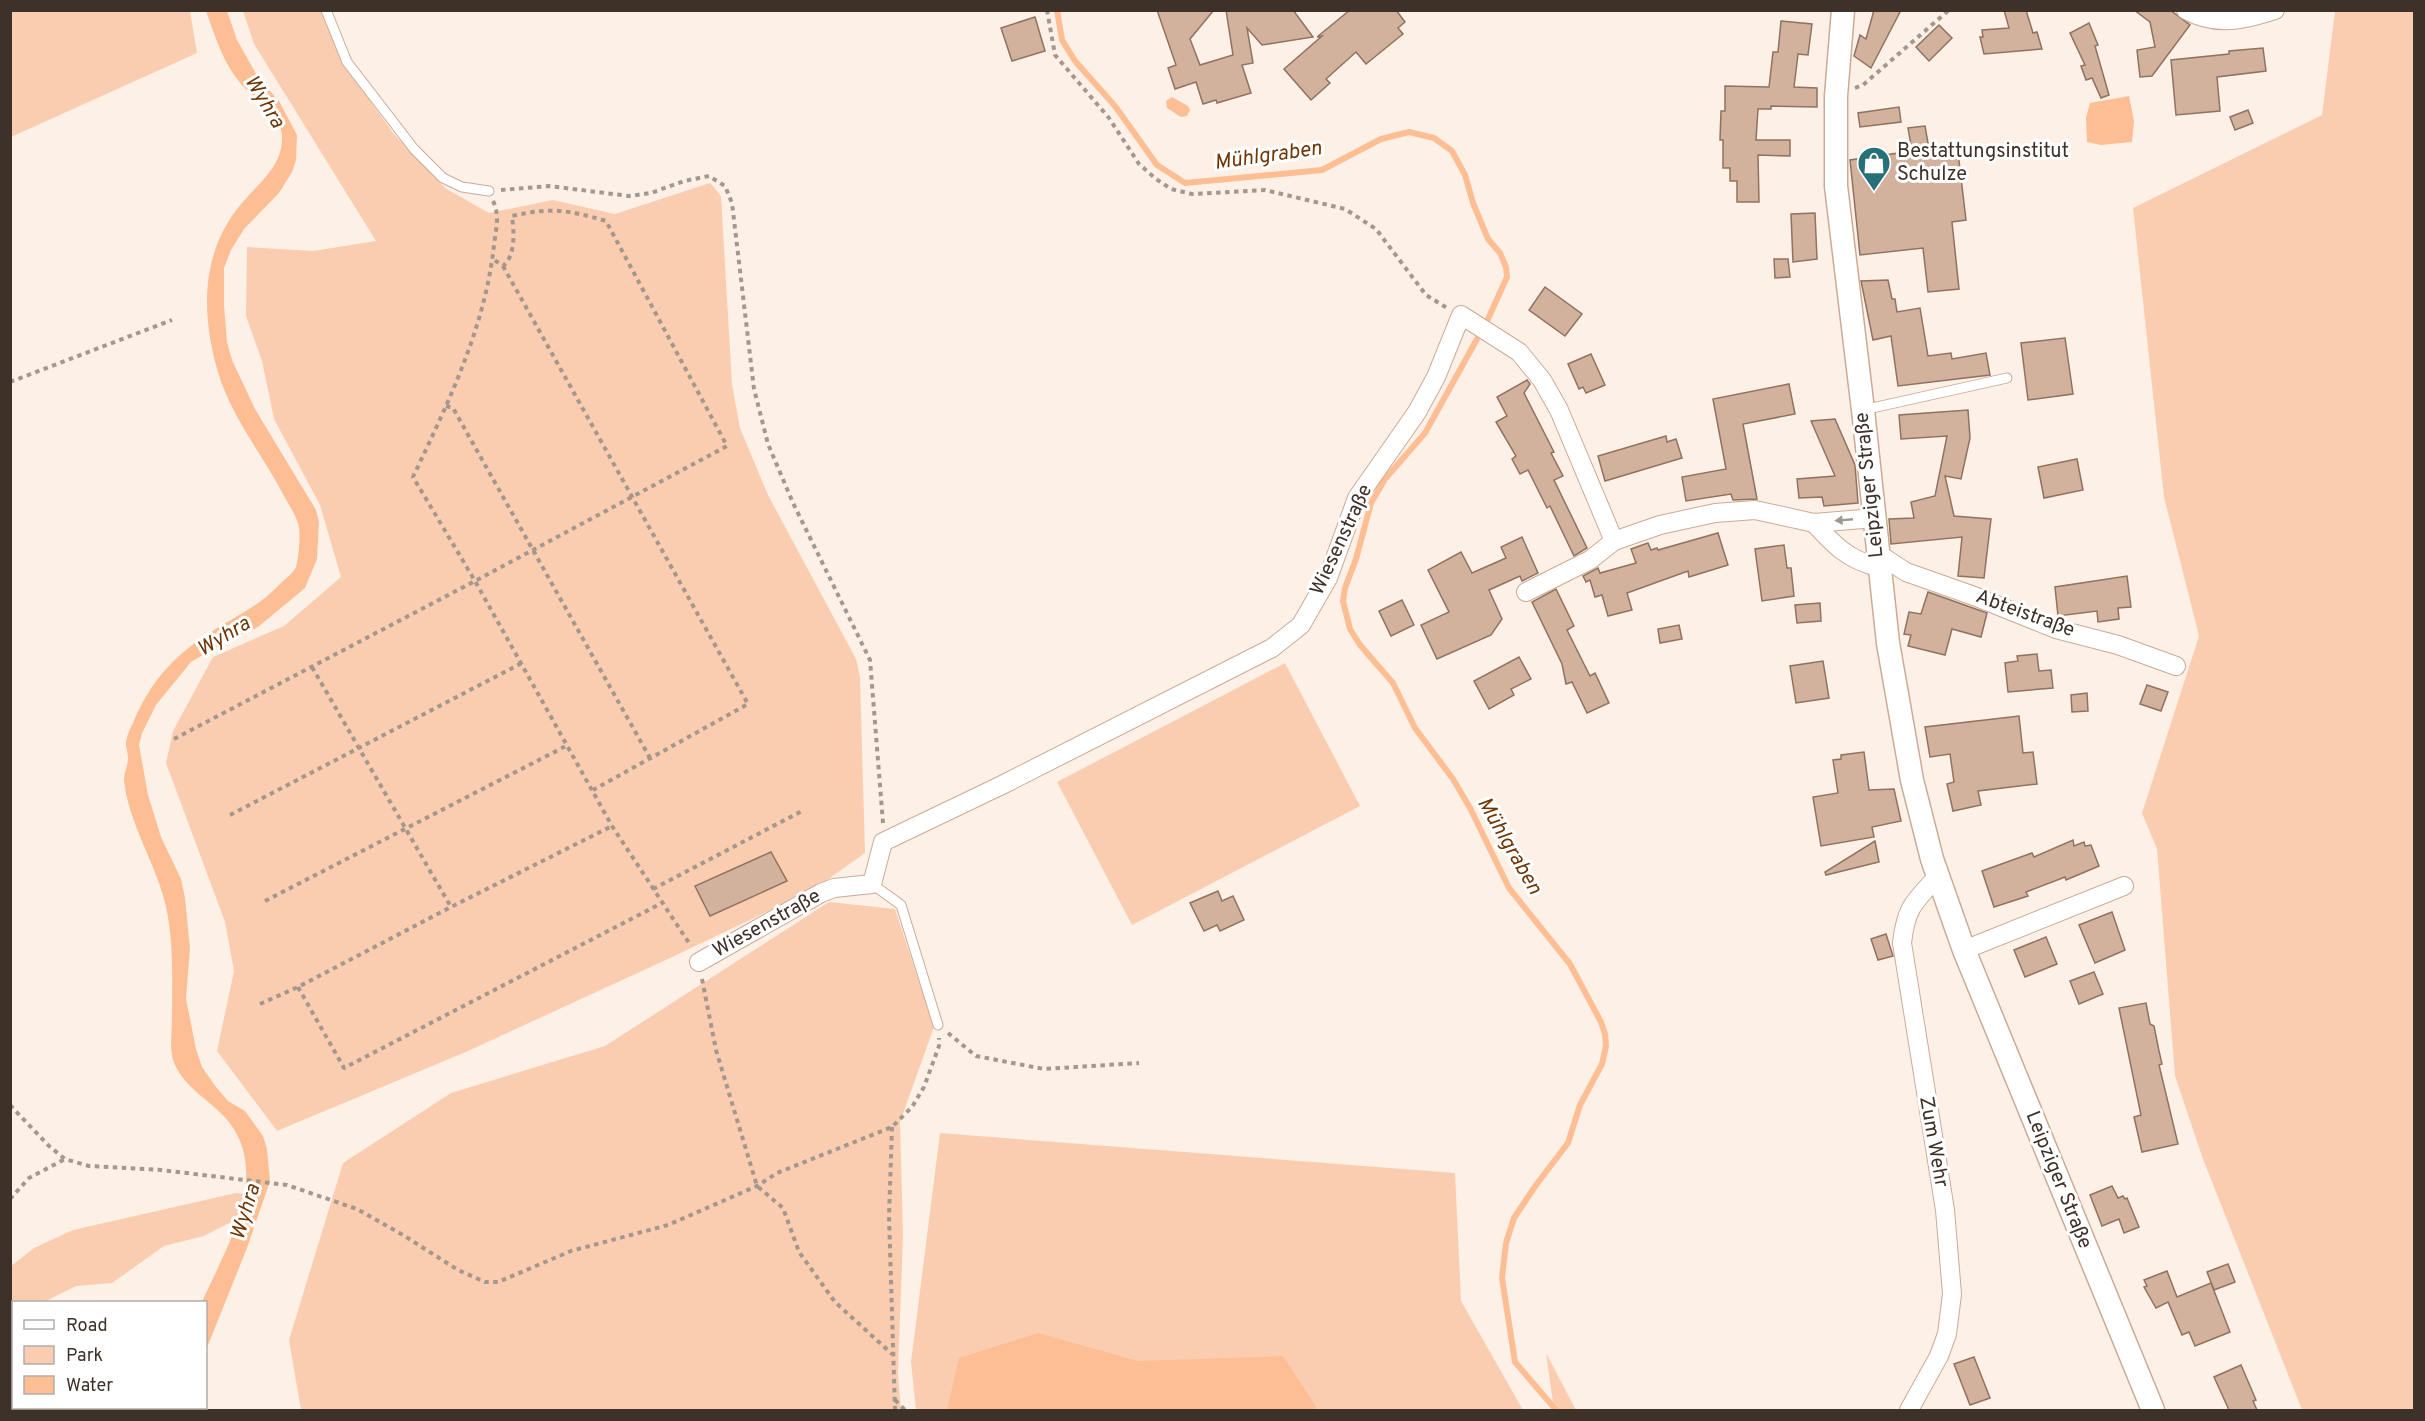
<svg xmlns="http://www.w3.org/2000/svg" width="2425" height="1421" viewBox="0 0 2425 1421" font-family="Overpass,sans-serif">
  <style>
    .green { fill: #fbcdb0 }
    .water { fill: #fdbe94 }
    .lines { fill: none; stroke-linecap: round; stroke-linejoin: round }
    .stream { stroke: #fdbe94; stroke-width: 6 }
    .building { fill: #d2b29d; stroke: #90725f; stroke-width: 1.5 }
    .service-casing { stroke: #cbab96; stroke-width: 11 }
    .minor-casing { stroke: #cbab96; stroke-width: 20 }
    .tertiary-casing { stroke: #cbab96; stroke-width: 25 }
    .path { stroke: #a4978e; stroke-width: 4; stroke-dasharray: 4.5 4.5; stroke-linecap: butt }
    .service { stroke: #fff; stroke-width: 9 }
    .minor { stroke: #fff; stroke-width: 18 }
    .tertiary { stroke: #fff; stroke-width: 22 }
    .oneway { fill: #9e9894 }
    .labels { text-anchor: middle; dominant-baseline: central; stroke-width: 6; stroke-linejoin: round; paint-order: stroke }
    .poi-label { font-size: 20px; fill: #3e3129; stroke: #fff; text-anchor: start }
    .street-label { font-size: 20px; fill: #3e3129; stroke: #fff }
    .water-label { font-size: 21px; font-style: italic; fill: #6f3705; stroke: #fff }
  </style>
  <rect width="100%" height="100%" fill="#fdf0e7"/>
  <!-- green -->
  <g class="green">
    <path d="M10,11h180l7,42 -186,84z"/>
    <path d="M243,11h78l26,57 46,65 52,55 44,25 64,-13 62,14 95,-31 11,13 11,188 8,44 28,67 88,164 4,18 5,176 -52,37 -145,69 -200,92 -191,80 -60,-80 17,-80 -9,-49 -59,-159 7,-32 40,-74 71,-31 57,-49 -21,-72 -46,-86 -12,-58 -16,-45 1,-69 66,4 63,-10 -122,-197z"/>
    <path d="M2335,11h79v1399h-112l-99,-251 -28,-83 -18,-227 -15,-36 57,-177 -35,-139 -31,-289 189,-93z"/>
    <path d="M1285,663l75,143 -228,119 -75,-143z"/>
    <path d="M829,902l66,7 39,118 -34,95 3,113 -5,138 3,37h-600l-12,-70 54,-177 108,-70 154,-47z"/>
    <path d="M940,1133l515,40 6,128 62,109h-607l-5,-48z"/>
    <path d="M236,1193l9,1 -6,24 -35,18 -40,10 -52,37 -36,3 -32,16h-30v106h13l1,2h-17v-144l23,-18 39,-18z"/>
    <path d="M1546,1353l30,57h-22z"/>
  </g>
  <!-- water -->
  <g class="water">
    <path d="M206,11h21l10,29 22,39 20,22 18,34 -1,25 -4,12 -13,21 -35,36 -13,21 -7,18v37l3,37 5,18 23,49 61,101 3,12 -2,37 -12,29 -47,39 -33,15 -34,20 -35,43 -14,28 -3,12 9,50 13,42 20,42 4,19 5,50 -4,51 10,50 6,18 14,20 12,14 17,10 18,25 4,13 3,32 -23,67 -41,102v-48h-4c24,-54 69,-125 27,-180 -18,-22 -43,-32 -55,-59 -5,-13 -2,-31 -2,-45 0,-36 2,-75 -6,-111 -9,-42 -38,-84 -42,-127 0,-8 4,-14 4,-22 0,-5 -2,-9 -2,-14 0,-7 4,-15 7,-21 16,-39 39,-66 75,-89 24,-16 47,-25 68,-46 5,-6 17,-14 20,-21 3,-10 5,-35 2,-44 -3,-9 -9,-18 -14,-27 -21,-41 -53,-79 -66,-124 -17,-58 -18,-120 24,-169 17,-20 42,-38 40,-68 -2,-22 -28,-36 -41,-51 -18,-21 -26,-48 -35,-73z"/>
    <path d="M2129,96l5,25 -2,21 -31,3 -14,-3 -1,-24 4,-15z"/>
    <path d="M1172,97l16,9 2,4 -3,6 -6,1 -14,-9 -1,-7z"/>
    <path d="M1038,1333l100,28 145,-5 32,49 1,5h-369l12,-52z"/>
  </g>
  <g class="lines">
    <!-- stream -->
    <g class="stream">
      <path d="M1057,10l5,30 13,21 40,45 42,59 28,18 137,-13 59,-31 28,-7 25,6 18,13 13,24 8,28 15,36 12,14 6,14 1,10 -19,42"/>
      <path d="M1477,339l-52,94 -40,46 -14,24 -15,56 -11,29 -2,13 7,28 10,16 33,38 22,45 38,51 17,29 39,80 61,76 31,58 4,12 1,12 -4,18 -22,41 -12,38 -32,42 -22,33 -8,25 -4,35 13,84 41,48"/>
    </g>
  </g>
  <!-- building -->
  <g class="building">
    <path d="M1157,10h57l-24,29 10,26 33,-10 -7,-45h67l20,27 -51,8 -15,-17 6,35 -11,2 9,28 -34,10 -1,-3 -13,4 -7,-22 -21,7 -7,-21 8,-3z"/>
    <path d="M1350,10h46l9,12 -7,6 5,6 -37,30 -10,-12 -30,27 4,4 -19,17 -27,-31 38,-33 -5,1z"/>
    <path d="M1874,10h27l-30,58 -17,-12 6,-21 6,4z"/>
    <path d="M2004,10h22l7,23 4,-1 5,17 -58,5 -4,-17h3l-1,-7 27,-2z"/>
    <path d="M2134,10h36l20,15 -38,51 -12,1 -3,-27 18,-3 -5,-25z"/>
    <path d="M1035,17l10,34 -33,10 -11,-33z"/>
    <path d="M1781,21l31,3 -4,31 -10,-1 -4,33 23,1v19l-46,-1v3h-13l-2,31h34v16l-32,-1 1,47h-22v-21h-7v-13h-7v-28h-3l1,-29h4v-25l44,1 4,-35h5z"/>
    <path d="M2089,23l9,22 -3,1 14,49 -8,3 -9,-20 -6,2 -5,-14 4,-1 -15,-32z"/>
    <path d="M1939,25l13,13 -23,23 -13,-14z"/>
    <path d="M2263,48l3,23 -49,6 3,34 -44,4 -5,-55 58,-6v-3z"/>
    <path d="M1899,107l2,15 -41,5 -2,-14z"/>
    <path d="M2248,110l5,13 -18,7 -5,-13z"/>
    <path d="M1925,126l4,23 28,-5 9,76 -14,2 7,67 -31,3 -5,-44 -63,7 -10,-95 62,-9 -4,-23z"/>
    <path d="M1815,213l2,46 -24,3 -2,-48z"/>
    <path d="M1774,259h14l2,18 -15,1z"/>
    <path d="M1888,280l4,19h3l2,13 23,-4 8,48 23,-3 1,6 34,-6 4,22 -92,11 -7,-50 -18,4 -12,-59z"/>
    <path d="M1545,287l37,27 -17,22 -36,-26z"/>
    <path d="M2065,338l8,56 -45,6 -7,-57z"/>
    <path d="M1591,354l14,31 -19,8 -3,-6 -4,2 -11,-25z"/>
    <path d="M1527,380l3,4 -6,9 30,59 -3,1 12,23 -9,4 33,68 -13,8 -24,-50 -3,2 -19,-38 -8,4 -8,-15 4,-3 -20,-34 11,-6 -10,-19z"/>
    <path d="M1789,384l6,30 -52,10 14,75 -24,1 -2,-6 -45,7 -4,-24 44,-8 -13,-70z"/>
    <path d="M1968,410l2,28 -9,41 -16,-3 9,40 37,3 -7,59 -26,-2 4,-39 -71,7 -2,-25 25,-1 -3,-16 24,-6 12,-60 -46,3 -2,-24z"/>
    <path d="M1835,419l20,46 3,38 -34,3 -2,-9 -23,1 -2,-19 38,-3 -24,-55z"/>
    <path d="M1666,436l1,6 9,-3 6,19 -77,23 -7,-25z"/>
    <path d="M2077,459l6,31 -39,8 -6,-31z"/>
    <path d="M1718,533l10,32 -39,12 -1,-6 -61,22 5,17 -24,6 -6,-21 -7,2 -5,-17 -4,2 -3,-6 15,-8 2,5 36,-10 -5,-14 17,-6 3,7 6,-2 1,2z"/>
    <path d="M1522,537l16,36 -16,8 -2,-5 -31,14 13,29 -11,16 -54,24 -16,-34 28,-13 -21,-42 33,-18 11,21 34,-15 -5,-11z"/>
    <path d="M1784,545l3,23h4l3,28 -32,5 -7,-52z"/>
    <path d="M2127,576l4,31 -13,1 1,11 -21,3 -1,-11 -39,5 -3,-29z"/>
    <path d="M1556,589l18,37 -7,4 23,46 5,-3 14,30 -22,10 -15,-31 -6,2 -4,-20 -30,-62z"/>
    <path d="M1928,592l59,21 -6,24 -29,-8 -7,26 -37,-9 3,-11 -7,-1 5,-22 12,2z"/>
    <path d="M1402,600l12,25 -23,11 -12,-25z"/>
    <path d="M1820,603l1,18 -24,2 -2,-18z"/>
    <path d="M1679,625l3,14 -22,4 -2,-14z"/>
    <path d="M2037,654l2,17 12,-1 2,18 -45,4 -3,-29 13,-2 -1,-5z"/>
    <path d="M1519,657l12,22 -20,10 3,6 -25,14 -15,-28z"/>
    <path d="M1823,661l6,37 -33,5 -6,-37z"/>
    <path d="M2147,685l21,7 -7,19 -21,-7z"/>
    <path d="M2087,693l1,18 -16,1 -1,-17z"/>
    <path d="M2019,716l4,37 10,-1 4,32 -59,7 3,14 -28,6 -6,-27 7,-2 -4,-28 -20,3 -5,-30z"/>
    <path d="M1864,752l5,38 25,-1 7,32 -29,6 2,10 -53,9 -8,-49 25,-4 -5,-33 8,-1v-4z"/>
    <path d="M2073,840l1,6 10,-4 1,4 6,-1 8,21 -33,14 -1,-3 -39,15 2,4 -34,11 -12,-36 50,-18 2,4z"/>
    <path d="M1875,841l4,21 -53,13 -1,-3z"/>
    <path d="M771,852l16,29 -77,35 -15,-30z"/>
    <path d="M1218,891l4,10 11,-5 11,24 -24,11 -3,-6 -13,6 -14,-28z"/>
    <path d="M2112,912l13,38 -30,13 -16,-38z"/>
    <path d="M1886,934l7,22 -15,4 -7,-21z"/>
    <path d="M2046,937l11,27 -32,13 -11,-27z"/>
    <path d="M2094,972l9,22 -24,10 -9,-23z"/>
    <path d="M2146,1003l4,21 4,2 5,25 3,13 -3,1 19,79 -36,8 -8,-35 7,-2 -22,-107z"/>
    <path d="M2112,1186l6,12 5,-2 2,3 2,-1 12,29 -15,6 -5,-14 -17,7 -12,-31z"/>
    <path d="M2228,1264l7,18 -21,8 -7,-18z"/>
    <path d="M2167,1271l10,26 34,-14 19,49 -35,14 -6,-14 -7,3 -14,-33 -12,6 -12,-21 3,-1 -3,-6z"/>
    <path d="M1974,1357l16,41 -20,7 -16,-41z"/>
    <path d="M2241,1365l15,35 -3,1 4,9h-28l-15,-33z"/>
  </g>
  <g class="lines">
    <!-- service casing -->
    <g class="service-casing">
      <g id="service">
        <path d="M326,10l21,52 67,87 29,29 19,9 27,4"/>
        <path d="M1863,410l144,-32"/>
        <path d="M872,884l29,21 37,120"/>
      </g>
    </g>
    <!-- minor casing -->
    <g class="minor-casing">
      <g id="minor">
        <path d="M2186,10c30,17 58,10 89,0"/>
        <path d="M1814,523c20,22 34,37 64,44"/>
        <path d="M1877,553l29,19 68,24 82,33 62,16 58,21"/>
        <path d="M1526,592l64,-32 24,-19 46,-16 55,-12 40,-3 59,13 61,-5"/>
        <path d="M1964,950l160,-64"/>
        <path d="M699,962l122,-69 13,-5 38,-4 11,-42 119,-57 270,-137 29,-23 27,-47 29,-80 60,-86 19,-35 25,-62 58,37 23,28 17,30 55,131"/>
        <path d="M1909,1410l30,-54 8,-22 5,-40 -7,-84 -43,-267c4,-36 12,-41 36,-67"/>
      </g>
    </g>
    <!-- tertiary casing -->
    <g class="tertiary-casing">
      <path id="tertiary" d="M1843,10l-7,86v90l27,224 25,233 24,137 20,79 32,91 189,460"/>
    </g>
    <!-- path -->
    <g class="path">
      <path d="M1047,10l8,45 54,63 30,46 17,15 15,10 21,5 73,-4 80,19 31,20 50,66 21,13"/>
      <path d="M1855,88l8,-3 86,-75"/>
      <path d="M501,190l48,-4 80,10 22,-3 33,-12 25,-5 16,10 7,17 22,186 14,55 25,59 77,157 13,163"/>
      <path d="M493,201c7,14 3,28 1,44 -9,83 -46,158 -81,232l62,104 137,245 79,120"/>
      <path d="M503,266l245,438 -155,86"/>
      <path d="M10,382l162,-62"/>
      <path d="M446,406l7,2 197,350"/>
      <path d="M312,667l139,240"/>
      <path d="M174,739l301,-158 252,-135 -121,-225c-38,-11 -54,-14 -94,-5 2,16 4,39 -9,50l-10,-7"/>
      <path d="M230,815l292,-152"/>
      <path d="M653,889l149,-78"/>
      <path d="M265,901l303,-156"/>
      <path d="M702,979l14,71 41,136 26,22 16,44 36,50 57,52"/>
      <path d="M298,987l46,81 318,-165"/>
      <path d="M260,1004l38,-17 153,-80 161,-81"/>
      <path d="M948,1033l28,23 68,13 95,-6"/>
      <path d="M10,1105l39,41 16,13 24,7 72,4 126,15 70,24 46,26 55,35 27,12h13l73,-31 97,-26 89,-39 20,-13 115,-46 20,-20 12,-20 15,-41v-8"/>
      <path d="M892,1127l-3,89 6,194"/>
      <path d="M10,1199l19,-21 36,-19"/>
      <path d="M895,1400l10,10"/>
    </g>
    <!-- service -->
    <use href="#service" class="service"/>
    <!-- minor -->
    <use href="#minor" class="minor"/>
    <!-- tertiary -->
    <use href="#tertiary" class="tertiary"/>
  </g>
  <!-- one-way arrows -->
  <defs><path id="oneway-solid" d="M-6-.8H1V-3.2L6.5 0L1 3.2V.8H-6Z" transform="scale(1.5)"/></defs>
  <use class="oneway" href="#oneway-solid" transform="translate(1844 520) rotate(175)"/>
  <!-- icons -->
  <defs>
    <g id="shop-pin" transform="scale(1.725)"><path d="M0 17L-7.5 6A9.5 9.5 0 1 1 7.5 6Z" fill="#267078" stroke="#fff"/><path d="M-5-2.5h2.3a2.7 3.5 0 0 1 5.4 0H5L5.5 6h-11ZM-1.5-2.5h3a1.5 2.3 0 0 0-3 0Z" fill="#fff"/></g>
  </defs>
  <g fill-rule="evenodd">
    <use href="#shop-pin" x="1874" y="163"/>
  </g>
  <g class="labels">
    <!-- poi labels -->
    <g class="poi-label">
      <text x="1897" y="152">Bestattungsinstitut<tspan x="1897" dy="23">Schulze</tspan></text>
    </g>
    <!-- street labels -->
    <g class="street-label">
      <text transform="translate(1870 485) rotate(-96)">Leipziger Straße</text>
      <text transform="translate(1342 540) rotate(-65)">Wiesenstraße</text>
      <text transform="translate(2025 614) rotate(20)">Abteistraße</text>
      <text transform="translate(767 924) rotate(-29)">Wiesenstraße</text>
      <text transform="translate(1933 1142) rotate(80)">Zum Wehr</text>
      <text transform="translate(2058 1180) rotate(68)">Leipziger Straße</text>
    </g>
    <!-- water labels -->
    <g class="water-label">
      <text transform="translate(264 102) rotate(59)">Wyhra</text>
      <text transform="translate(1268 156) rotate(-8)">Mühlgraben</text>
      <text transform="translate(224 637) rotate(-31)">Wyhra</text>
      <text transform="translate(1509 846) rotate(60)">Mühlgraben</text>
      <text transform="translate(246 1212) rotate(-73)">Wyhra</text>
    </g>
  </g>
  <!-- border -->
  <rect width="2425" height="1421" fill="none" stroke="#3e3129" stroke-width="24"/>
  <!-- legend -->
  <rect x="12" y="1301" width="195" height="108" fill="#ffffff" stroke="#b2ada9" stroke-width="1.5"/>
  <rect x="24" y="1320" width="30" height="9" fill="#ffffff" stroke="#b2ada9" stroke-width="1.5"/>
  <text x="66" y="1331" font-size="18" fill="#3e3129">Road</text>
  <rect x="24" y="1346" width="30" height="18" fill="#fbcdb0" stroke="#b2ada9" stroke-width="1.5"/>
  <text x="66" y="1361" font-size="18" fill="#3e3129">Park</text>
  <rect x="24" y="1376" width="30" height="18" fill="#fdbe94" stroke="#b2ada9" stroke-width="1.5"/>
  <text x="66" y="1391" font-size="18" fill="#3e3129">Water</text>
</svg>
